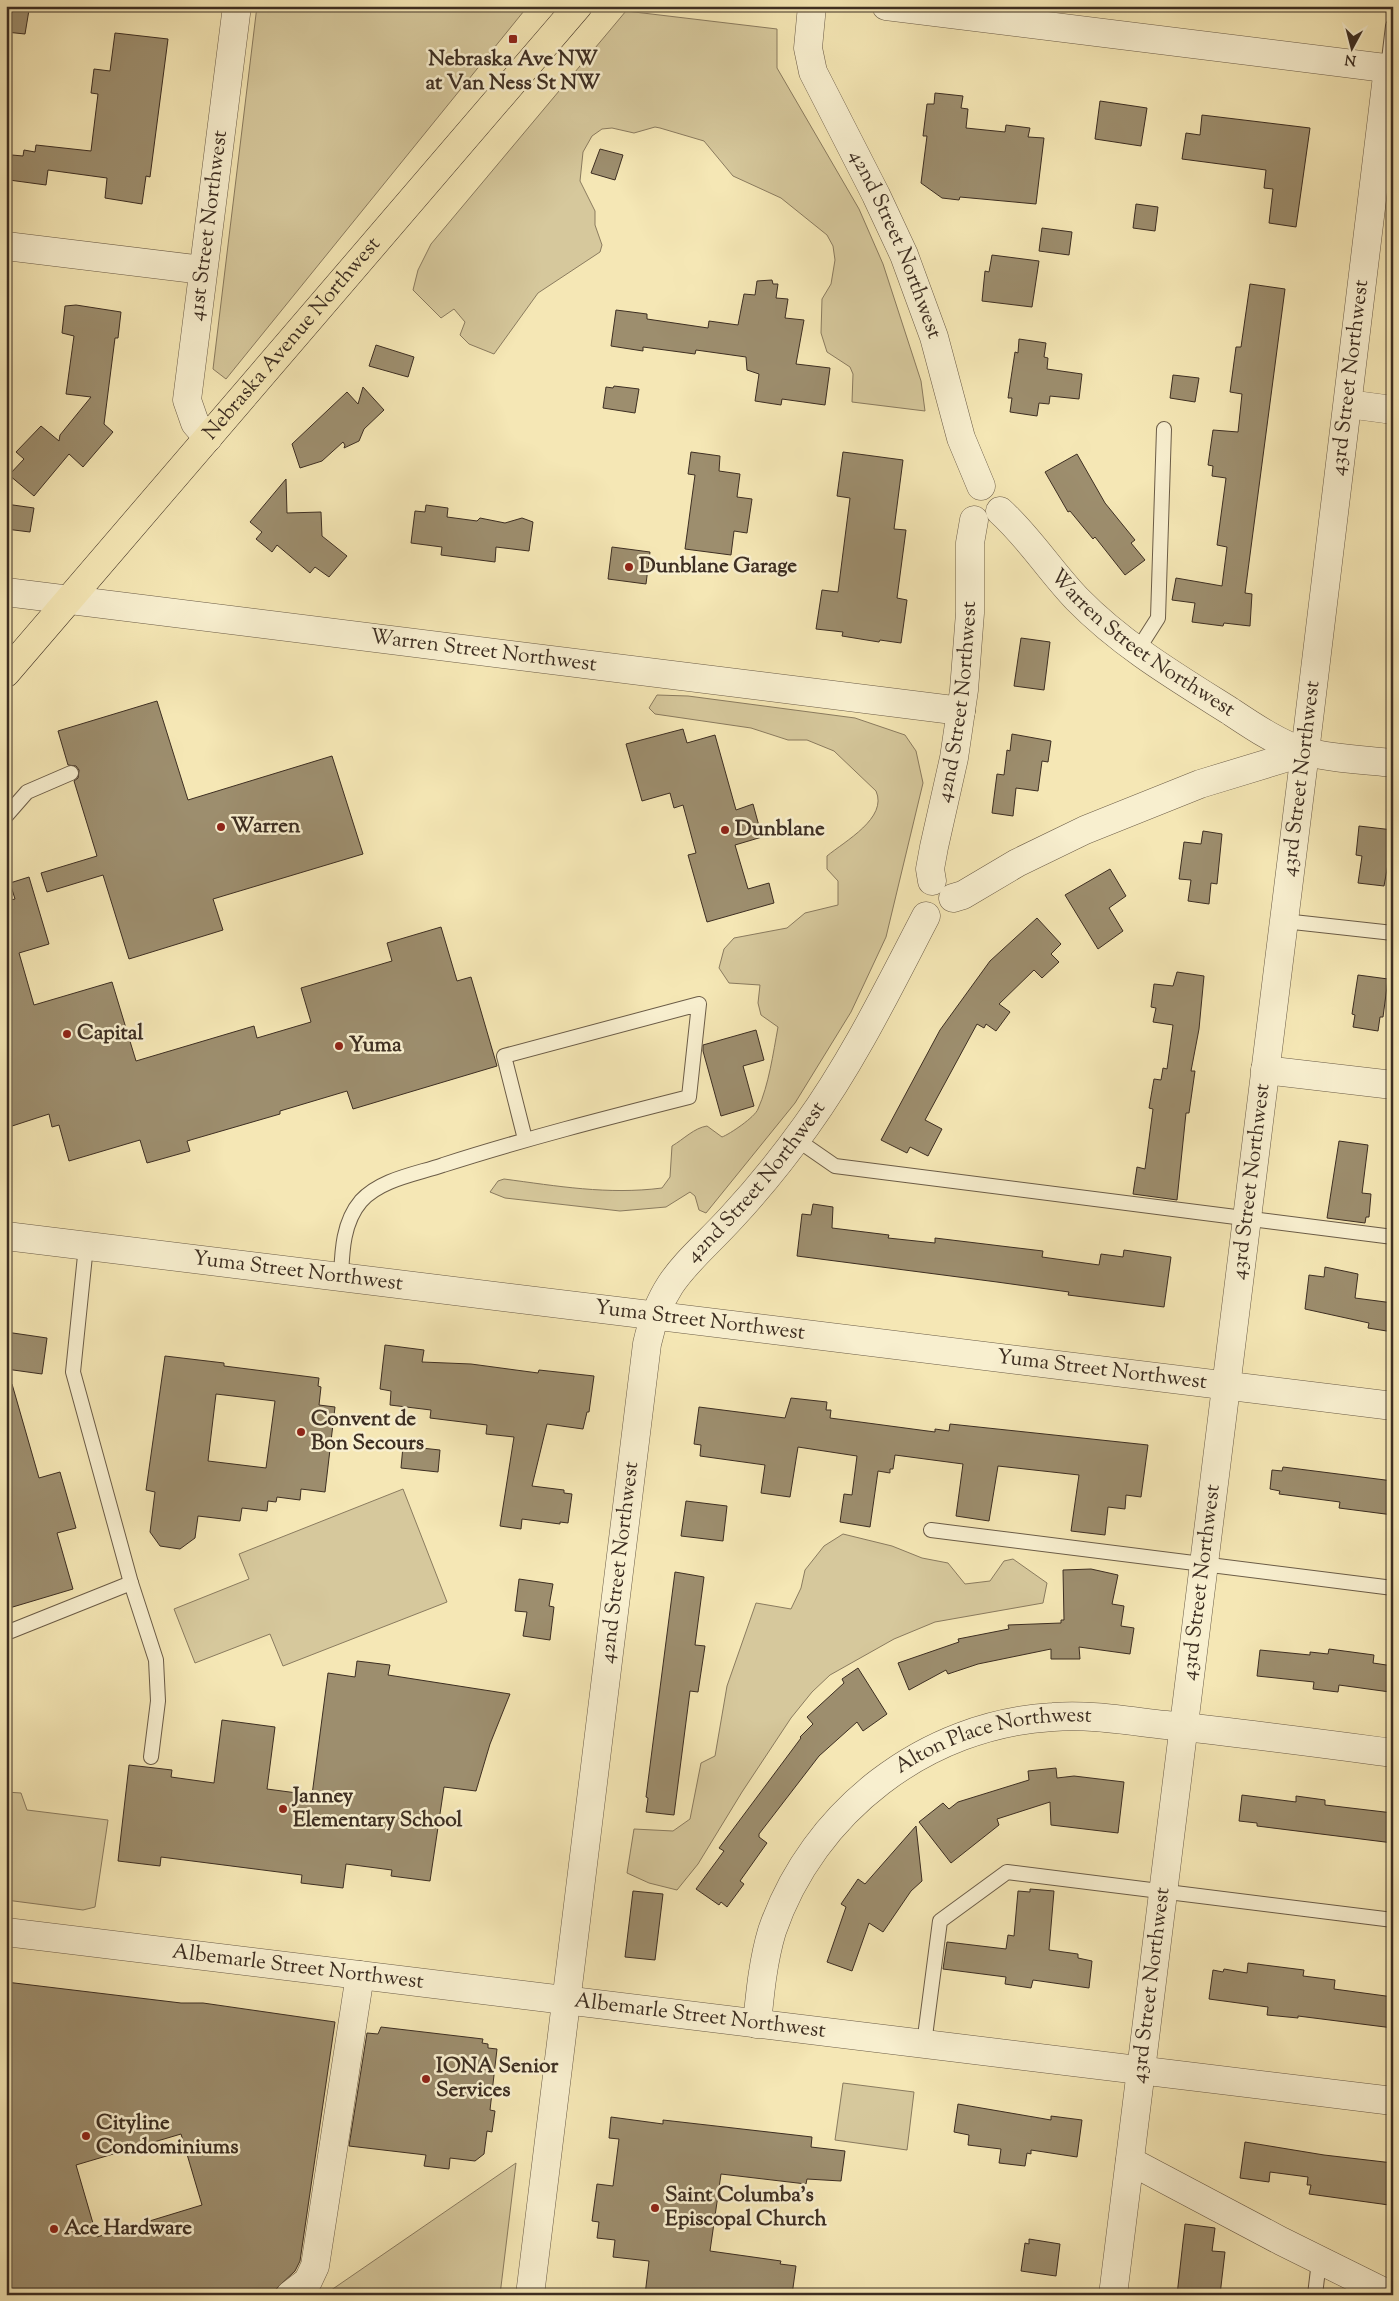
<svg xmlns="http://www.w3.org/2000/svg" width="1399" height="2301" viewBox="0 0 1399 2301" font-family="'Sorts Mill Goudy',serif">
  <style>
    .green { fill: #d6c89c; stroke: #8a7b5f }
    .building { fill: #9d8e6e; stroke: #3d2e22; fill-rule: evenodd }
    .lines { fill: none; stroke-linecap: round; stroke-linejoin: round }
    .service-casing { stroke: #6b5c47; stroke-width: 16 }
    .minor-casing { stroke: #6b5c47; stroke-width: 29 }
    .tertiary-casing { stroke: #6b5c47; stroke-width: 29 }
    .primary-casing { stroke: #3d2e22; stroke-width: 29 }
    .service { stroke: #f8efcf; stroke-width: 14 }
    .minor { stroke: #f8efcf; stroke-width: 28 }
    .tertiary { stroke: #f8efcf; stroke-width: 28 }
    .primary { stroke: #f5e7b5; stroke-width: 28 }
    .poi-dot { fill: #8f2418; stroke: #f8efcf; stroke-width: 2 }
    .labels { text-anchor: middle; dominant-baseline: central; stroke-width: 5; stroke-linejoin: round; paint-order: stroke }
    .poi-label { font-size: 21px; font-weight: bold; fill: #3d2e22; stroke: #f8efcf; text-anchor: start }
    .street-label { font-size: 21px; fill: #3d2e22; stroke: #f8efcf }
  </style>
  <rect width="100%" height="100%" fill="#f5e7b5"/>
  <filter id="stains"><feTurbulence type="fractalNoise" baseFrequency=".004" numOctaves="4"/><feColorMatrix values="0 0 0 0 .2 0 0 0 0 .09 0 0 0 0 .02 0 0 0 .5 -.17"/></filter>
  <radialGradient id="worn" r=".72"><stop offset=".6" stop-color="#630" stop-opacity="0"/><stop offset="1" stop-color="#630" stop-opacity=".3"/></radialGradient>
  <!-- green -->
  <g class="green">
    <path d="M257,6h271l-302,373 -13,-10z"/>
    <path d="M626,11l151,18v39l82,141 24,55 38,117 4,30 -73,-9 1,-28 -3,-7 -23,-15 -6,-19 1,-34 9,-15 4,-24 -2,-14 -6,-11 -46,-37 -48,-22 -29,-35 -44,-13 -5,-1 -21,6 -22,-5 -10,1 -10,7 -9,16 -3,29 15,30v14l7,20 -2,7 -62,41 -44,61 -25,-10 -9,-9 5,-13 -11,-13 -13,9 -28,-28 5,-20 13,-26z"/>
    <path d="M657,695l31,1 167,22 50,17 11,16 7,32 -37,154 -35,75 -56,91 -89,110 -7,-3 -4,-14 -5,-4 -24,15 -46,4 -115,-13 -15,-6 8,-11 6,-2c53,7 104,16 158,9l8,-11 2,-31c12,-7 22,-18 35,-20l15,11c8,-3 33,-20 36,-28 11,-25 15,-55 20,-82l-17,-12 -3,-12 2,-18 -31,-2 -10,-15 5,-19 10,-11 53,-10 18,-15 33,-8v-24l-11,-12v-13c18,-15 61,-38 49,-65l-42,-40 -27,-11h-19l-37,-12 -96,-14 -6,-6z"/>
    <path d="M403,1489l44,113 -164,64 -13,-32 -75,29 -21,-54 75,-30 -10,-25z"/>
    <path d="M843,1534l49,12 30,12 26,5 17,21 25,-3 14,-20 9,-2 34,24 -4,20 -108,19 -41,17 -64,36 -18,17 -21,26 -49,74 -44,72 -21,26 -28,-7 -22,-10 7,-44 39,2 17,-12 11,-56 14,-7 12,-70 29,-83 35,6 10,-21 4,-18 19,-24z"/>
    <path d="M6,1792l15,1 6,17 81,10 -13,87 -12,3 -77,-10z"/>
    <path d="M843,2083l71,9 -7,58 -72,-10z"/>
    <path d="M516,2163l-16,132h-176z"/>
  </g>
  <!-- building -->
  <g class="building">
    <path d="M6,7l23,3 -4,24 -19,-2z"/>
    <path d="M115,33l53,6 -18,138 -4,-1 -4,28 -37,-6 2,-20 -59,-8 -2,15 -37,-5 3,-25 11,1 1,-6 11,2 1,-7 55,6 7,-57 -7,-1 3,-24 16,2z"/>
    <path d="M935,93l28,3 -2,12 7,1 -2,19 39,4 1,-7 24,3 -2,9 16,1 -8,66 -76,-7 -1,3 -17,-2 -21,-15 6,-47h-4l4,-32h7z"/>
    <path d="M1100,101l47,7 -6,38 -46,-7z"/>
    <path d="M1202,115l108,13 -14,99 -27,-4 4,-34 -9,-1 2,-18 -84,-11 4,-26 14,2z"/>
    <path d="M600,149l23,6 -8,25 -24,-7z"/>
    <path d="M1136,204l22,3 -3,24 -22,-3z"/>
    <path d="M1042,228l30,4 -3,23 -30,-4z"/>
    <path d="M992,255l47,6 -7,46 -50,-6 3,-30 4,1z"/>
    <path d="M772,280l1,4h5l-2,14 12,1 -3,19 19,2 -8,44 34,4 -5,37 -43,-6 -1,6 -26,-4 4,-27 -12,-4 -1,-13 -50,-7 -1,4 -52,-7v4l-32,-5 5,-36 31,4v5l61,9 1,-7 29,4 6,-31 11,1 2,-14z"/>
    <path d="M1250,284l35,5 -40,304 7,1 -2,32 -26,-3 -1,3 -31,-4 3,-19 -23,-3 4,-22 46,8 5,-39 -10,-2 9,-67 -14,-2 1,-10 -5,-1 5,-35 25,2 4,-38 -12,-2 6,-45h5z"/>
    <path d="M76,305l45,7 -3,26h-3l-11,86 9,8 -30,35 -14,-13 -35,42 -25,-21 15,-16 -8,-7 25,-26 18,15 1,-6 31,-38 -25,-3 8,-58 -12,-3 3,-27z"/>
    <path d="M1019,339l27,4 -2,14 4,1 -1,11 35,5 -3,25 -29,-3 -1,8 -10,-1 -2,13 -27,-4 2,-14h-4l7,-46 3,1z"/>
    <path d="M376,345l38,12 -6,20 -39,-11z"/>
    <path d="M1173,375l26,3 -4,24 -25,-4z"/>
    <path d="M614,386l25,3 -4,24 -32,-5 3,-21 7,1z"/>
    <path d="M363,387l21,23 -20,19 -5,12 -15,7 1,-3 -2,-3 -21,19 -22,7 -8,-24 55,-52 11,12z"/>
    <path d="M691,452l29,4 -1,15 21,3 -3,23 15,2 -5,34 -13,-2 -3,24 -46,-6 10,-74 -7,-1z"/>
    <path d="M843,452l60,8 -9,69 12,1 -9,68 10,2 -6,43 -21,-3 -1,2 -37,-6 1,-4 -27,-3 6,-39 16,2 12,-94 -13,-2z"/>
    <path d="M1077,454l28,49 30,37 -4,3 14,17 -20,15 -30,-38 -2,2 -23,-28 -2,1 -23,-40z"/>
    <path d="M286,479l1,34 34,-1 1,24 25,20 -18,21 -14,-10 -5,6 -33,-28 -5,7 -16,-13 6,-7 -12,-10z"/>
    <path d="M6,504l28,4 -4,24 -24,-3z"/>
    <path d="M426,505l22,3 -1,9 30,4 3,-3 25,5 17,-5 11,4 -4,29 -33,-4 -1,15 -54,-7 1,-8 -31,-4 4,-32 10,1z"/>
    <path d="M612,547l38,5 -4,32 -38,-5z"/>
    <path d="M1021,638l29,4 -6,48 -30,-4z"/>
    <path d="M157,701l31,99 144,-44 31,98 -150,45 10,31 -94,29 -26,-84 -56,17 -6,-19 56,-17 -23,-75 4,-3 1,-8 -3,-4 -8,-1 -10,-34z"/>
    <path d="M683,729l4,14 28,-8 21,75 17,-6 9,33 -27,8 13,44 21,-6 5,20 -67,19 -19,-67 8,-2 -13,-48 -9,3 -4,-15 -28,8 -16,-57z"/>
    <path d="M1012,734l39,7 -3,21 -6,-1 -4,30 -22,-3 -3,28 -21,-3 5,-39 7,1 3,-25 3,1z"/>
    <path d="M1359,826l34,4v35l-5,-1 -4,22 -26,-3 4,-27 -6,-1z"/>
    <path d="M1203,831l19,3 -5,50 -6,-1 -2,21 -21,-3 3,-21 -12,-1 5,-37 17,2z"/>
    <path d="M1110,869l16,27 -17,12 14,23 -25,18 -33,-54z"/>
    <path d="M29,877l20,67 -30,9 15,52 78,-23 24,79 118,-35 3,12 54,-16 -10,-34 91,-27 -5,-18 54,-16 16,54 14,-4 26,89 -144,43 -6,-18 -67,20v3l-93,27 3,10 -43,12 -7,-23 -71,21 -10,-36 -7,2 -3,-13 -43,14v-227l9,-2 -5,-16z"/>
    <path d="M1037,918l24,26 -10,10 8,8 -17,16 -8,-8 -35,34 11,8 -14,19 -10,-7 -2,4 -7,-4 -52,96 17,9 -14,27 -18,-9 -3,6 -26,-13 59,-110 50,-69z"/>
    <path d="M1177,972l27,4 -5,53 -8,42h4l-6,42h-3l-9,87 -44,-6 4,-27 8,2 8,-60 -4,-1 5,-29 7,1 2,-12 4,1 6,-44 -20,-3 3,-14 -5,-1 3,-23 19,2z"/>
    <path d="M1358,975l30,4 -5,38h-3l-2,14 -25,-4 2,-12 -3,-1z"/>
    <path d="M756,1030l8,30 -21,6 11,40 -33,10 -18,-65v-6z"/>
    <path d="M1339,1141l29,4 -6,48 9,1 -2,23h-3l-1,6 -38,-5z"/>
    <path d="M813,1204l20,3 -1,21 57,7 -1,3 47,5v-5l66,8 42,5 -1,6 57,8 2,-11 22,3 1,-7 47,7 -7,50 -96,-12 1,-3 -72,-10 -200,-26 5,-42 9,1z"/>
    <path d="M1325,1267l33,7 -3,24 38,5v29l-25,-4 1,-5 -64,-14 4,-34 15,2z"/>
    <path d="M6,1332l41,6 -5,36 -36,-5z"/>
    <path d="M385,1345l39,5 -2,12 49,2 67,9 1,-3 55,6 -5,36h-2l-4,17 -36,-5 -15,62 32,4v3l8,1 -4,29 -8,-1v2l-38,-5 -1,10 -21,-3 14,-89 -28,-3 1,-9 -57,-7 1,-8 -41,-5 1,-14 -11,-2z"/>
    <path d="M165,1356l59,7v3l95,12 -1,8 3,1 -2,18 16,2 -10,85 -24,-3 -1,11 -23,-3 -1,5 -8,-1 -1,10 -25,-3 -2,13 -42,-5 -3,22 -15,11 -20,-3 -10,-14 5,-40 -9,-2zM216,1394l59,7 -9,67 -58,-7z"/>
    <path d="M12,1384l27,94 21,-6 16,56 -19,5 16,56 -67,20v-224z"/>
    <path d="M791,1398l36,4 -1,8h5l-1,8 105,14v-3l14,2 1,-7 198,21 -7,52 -15,-2 -1,14 -17,-2 -3,28 -34,-4 8,-56 -81,-9 -9,55 -33,-5 7,-52 -68,-9 -2,14h-3v4l-12,-2 -8,56 -30,-5 4,-28 8,1 5,-39 -59,-9 -8,50 -29,-4 4,-28 -65,-9 1,-11 -7,-1 5,-37 86,11z"/>
    <path d="M403,1446l37,4 -2,22 -37,-4z"/>
    <path d="M1283,1467l110,14v34l-54,-7 1,-6 -61,-8 1,-3 -10,-2 2,-19 10,1z"/>
    <path d="M686,1501l41,5 -4,35 -42,-5z"/>
    <path d="M1091,1569l27,6 -6,29 12,2 -3,20 13,2 -4,26 -51,-7 1,12h-29v-10l-73,15 -30,10 -2,-4 -37,20 -11,-27 61,-21 -1,-3 51,-10 -1,-4 53,-2v-3h3l-1,-50z"/>
    <path d="M675,1572l29,5 -9,68 10,1 -7,46 -8,-1 -16,124 -28,-3 2,-14 -2,-1z"/>
    <path d="M519,1579l34,5 -4,22 5,1 -4,33 -27,-4 4,-24 -12,-1z"/>
    <path d="M1329,1649l45,6 -1,8 20,3 -3,26 -51,-7 -1,7 -25,-3 1,-7 -57,-6 3,-26 50,5v-3l18,2z"/>
    <path d="M357,1661l33,4 -2,10 122,19 -20,50 -14,47 -32,-4 -14,94 -39,-5 1,-6 -46,-6 -3,24 -42,-5 1,-8 -141,-18 -1,9 -42,-5 11,-96 43,5 -1,7 43,6 8,-63 53,7 -8,62 45,6 16,-122 27,4z"/>
    <path d="M858,1668l29,46 -24,17 -6,-9 -38,34 -60,78v3l8,6 -27,38 4,3 -17,23 -6,-5 -2,3 -23,-16 28,-38 -5,-3 82,-110 -1,-1 13,-13 -6,-7 37,-34 -2,-4z"/>
    <path d="M1056,1768l1,10 17,-2 50,6 -6,51 -67,-8 -1,-23 -53,17 2,6 -48,38 -32,-41 24,-19 6,6 9,-7 71,-22 -1,-9z"/>
    <path d="M1242,1795l54,7v-6l29,4v5l68,8v30l-136,-17v-3l-18,-2z"/>
    <path d="M916,1826l6,55 -11,10 -28,41 -14,-9 -17,48 -25,-9 19,-55 -5,-3 17,-25 7,5z"/>
    <path d="M1030,1889l24,2 -5,59 29,4v4l14,3 -3,27 -56,-8 -2,8 -26,-4 1,-7 -63,-8 4,-27 59,7 2,-14 6,1 4,-45 12,1z"/>
    <path d="M633,1891l30,3 -8,66 -30,-3z"/>
    <path d="M1248,1963l56,7 -1,6 32,4 -1,9 59,8v31l-95,-12v2l-31,-3 1,-8 -59,-8 4,-29 10,2 1,-3 23,4z"/>
    <path d="M6,1982l175,21h22l132,19 -35,239 -5,10 -19,18 -1,6h-261l-8,-9zM181,2134l21,71 -105,32 -21,-72z"/>
    <path d="M381,2027l102,12 -1,4 6,1v4l9,1 -7,61 5,1 -3,21 -5,-1 -3,23 -9,7 -25,-3 -1,11 -25,-3 2,-11 -77,-9 18,-113 11,1z"/>
    <path d="M958,2104l93,16v-4l31,4 -5,37 -46,-7v4l-4,-1 -2,13 -26,-3 2,-14 -33,-4 1,-10 -15,-3z"/>
    <path d="M611,2117l52,7v-4l149,17 -1,10 34,4 -4,30 -34,-2 -1,5 -85,-10 -11,77 71,10 -1,3 16,2 -4,29h-147l4,-34 -36,-4 2,-17 -18,-2 2,-16 -7,-1 5,-37 16,2 6,-47 -10,-1z"/>
    <path d="M1245,2142l79,13 69,8 -4,42 -80,-11 2,-9h-4l1,-8 -38,-5 -1,10 -29,-4z"/>
    <path d="M1185,2224l30,4 -3,23 13,1 -5,43h-43z"/>
    <path d="M1029,2239l31,5 -4,32 -35,-5 4,-28 4,1z"/>
  </g>
  <g class="lines">
    <!-- service casing -->
    <g class="service-casing">
      <g id="service">
        <path d="M1388,68l5,-42"/>
        <path d="M1137,651l21,-33 6,-189"/>
        <path d="M6,816l21,-24 44,-19"/>
        <path d="M1284,921l109,12"/>
        <path d="M796,1139l39,27 558,71"/>
        <path d="M86,1246l-13,126 58,211 25,77 2,41 -7,56"/>
        <path d="M341,1277c1,-26 2,-55 20,-76 20,-22 56,-27 82,-36 81,-26 163,-47 246,-68l10,-93 -195,52 21,83"/>
        <path d="M931,1530l462,58"/>
        <path d="M6,1633l125,-50"/>
        <path d="M924,2044l16,-123 67,-49 386,48"/>
        <path d="M1315,2295l4,-34"/>
      </g>
    </g>
    <!-- minor casing -->
    <g class="minor-casing">
      <g id="minor">
        <path id="s1" d="M812,6l-4,42 5,24 63,123 28,60 30,82 27,101 20,48"/>
        <path d="M6,246l197,24"/>
        <path d="M1348,404l45,6"/>
        <path id="s2" d="M208,438l-13,-15 -8,-23 50,-394"/>
        <path id="s3" d="M1000,511c29,26 50,60 77,88 45,46 99,78 153,112 21,14 52,35 76,41 28,7 59,8 87,11"/>
        <path id="s4" d="M6,592l955,119"/>
        <path id="s5" d="M932,881l-2,-12 4,-22 20,-89 10,-68 6,-77v-70l4,-23"/>
        <path d="M953,898l10,-3 54,-32 68,-33 115,-46 105,-32"/>
        <path d="M1265,1070l128,15"/>
        <path id="s6" d="M6,1236l1387,170"/>
        <path id="s7" d="M6,1932l1387,169"/>
        <path id="s8" d="M757,2024c3,-31 6,-63 15,-93 41,-120 154,-207 281,-214 38,-3 76,4 113,8 76,8 151,18 227,28"/>
        <path d="M1130,2161l151,80 109,54"/>
        <path d="M290,2295l18,-14 7,-15 45,-291"/>
        <path id="s9" d="M530,2295l117,-951c15,-67 42,-80 85,-127 26,-28 51,-59 74,-91 47,-65 83,-139 120,-210"/>
        <path id="s10" d="M1113,2295l192,-1543 83,-684"/>
      </g>
    </g>
    <!-- tertiary casing -->
    <g class="tertiary-casing">
      <path id="tertiary" d="M886,6l507,63"/>
    </g>
    <!-- primary casing -->
    <g class="primary-casing">
      <g id="primary">
        <path id="s11" d="M6,673l572,-667"/>
      </g>
    </g>
    <!-- service -->
    <use href="#service" class="service"/>
    <!-- minor -->
    <use href="#minor" class="minor"/>
    <!-- tertiary -->
    <use href="#tertiary" class="tertiary"/>
    <!-- primary -->
    <use href="#primary" class="primary"/>
  </g>
  <!-- markers -->
  <g class="poi-dot">
    <rect x="508" y="34" width="10" height="10" rx="2.5"/>
    <circle cx="629" cy="567" r="5"/>
    <circle cx="221" cy="827" r="5"/>
    <circle cx="725" cy="830" r="5"/>
    <circle cx="67" cy="1034" r="5"/>
    <circle cx="339" cy="1046" r="5"/>
    <circle cx="301" cy="1432" r="5"/>
    <circle cx="283" cy="1809" r="5"/>
    <circle cx="426" cy="2079" r="5"/>
    <circle cx="86" cy="2136" r="5"/>
    <circle cx="655" cy="2208" r="5"/>
    <circle cx="54" cy="2229" r="5"/>
  </g>
  <g class="labels">
    <!-- poi labels -->
    <g class="poi-label">
      <text x="513" y="60" text-anchor="middle">Nebraska Ave NW<tspan x="513" dy="24">at Van Ness St NW</tspan></text>
      <text x="639" y="567">Dunblane Garage</text>
      <text x="231" y="827">Warren</text>
      <text x="735" y="830">Dunblane</text>
      <text x="77" y="1034">Capital</text>
      <text x="349" y="1046">Yuma</text>
      <text x="311" y="1420">Convent de<tspan x="311" dy="24">Bon Secours</tspan></text>
      <text x="293" y="1797">Janney<tspan x="293" dy="24">Elementary School</tspan></text>
      <text x="436" y="2067">IONA Senior<tspan x="436" dy="24">Services</tspan></text>
      <text x="96" y="2124">Cityline<tspan x="96" dy="24">Condominiums</tspan></text>
      <text x="665" y="2196">Saint Columba's<tspan x="665" dy="24">Episcopal Church</tspan></text>
      <text x="64" y="2229">Ace Hardware</text>
    </g>
    <!-- street labels -->
    <g class="street-label">
      <text stroke="none"><textPath href="#s2" startOffset="220">41st Street Northwest</textPath></text>
      <text stroke="none"><textPath href="#s1" startOffset="258">42nd Street Northwest</textPath></text>
      <text stroke="none"><textPath href="#s11" startOffset="440">Nebraska Avenue Northwest</textPath></text>
      <text stroke="none"><textPath href="#s10" startOffset="1932">43rd Street Northwest</textPath></text>
      <text stroke="none"><textPath href="#s3" startOffset="196">Warren Street Northwest</textPath></text>
      <text stroke="none"><textPath href="#s4" startOffset="481">Warren Street Northwest</textPath></text>
      <text stroke="none"><textPath href="#s5" startOffset="182">42nd Street Northwest</textPath></text>
      <text stroke="none"><textPath href="#s10" startOffset="1528">43rd Street Northwest</textPath></text>
      <text stroke="none"><textPath href="#s9" startOffset="1156">42nd Street Northwest</textPath></text>
      <text stroke="none"><textPath href="#s10" startOffset="1122">43rd Street Northwest</textPath></text>
      <text stroke="none"><textPath href="#s6" startOffset="294">Yuma Street Northwest</textPath></text>
      <text stroke="none"><textPath href="#s6" startOffset="699">Yuma Street Northwest</textPath></text>
      <text stroke="none"><textPath href="#s6" startOffset="1104">Yuma Street Northwest</textPath></text>
      <text stroke="none"><textPath href="#s9" startOffset="738">42nd Street Northwest</textPath></text>
      <text stroke="none"><textPath href="#s10" startOffset="718">43rd Street Northwest</textPath></text>
      <text stroke="none"><textPath href="#s8" startOffset="405">Alton Place Northwest</textPath></text>
      <text stroke="none"><textPath href="#s7" startOffset="294">Albemarle Street Northwest</textPath></text>
      <text stroke="none"><textPath href="#s10" startOffset="312">43rd Street Northwest</textPath></text>
      <text stroke="none"><textPath href="#s7" startOffset="699">Albemarle Street Northwest</textPath></text>
    </g>
  </g>
  <!-- margin -->
  <rect width="1399" height="2301" fill="none" stroke="#f5e7b5" stroke-width="25"/>
  <rect x="8" y="8" width="1384" height="2286" fill="none" stroke="#3d2e22" stroke-width="2.5"/>
  <rect x="12" y="12" width="1374" height="2276" fill="none" stroke="#3d2e22"/>
  <!-- north arrow -->
  <g transform="translate(1352 48) rotate(187)" stroke="#f8efcf" stroke-width="4" paint-order="stroke">
  <path d="M0-4L9 19L0 12L-9 19Z" fill="#3d2e22"/>
  <text y="-8" font-size="14" font-weight="bold" text-anchor="middle" fill="#3d2e22">N</text>
  </g>
  <rect width="100%" height="100%" filter="url(#stains)"/>
  <rect width="100%" height="100%" fill="url(#worn)"/>
</svg>
